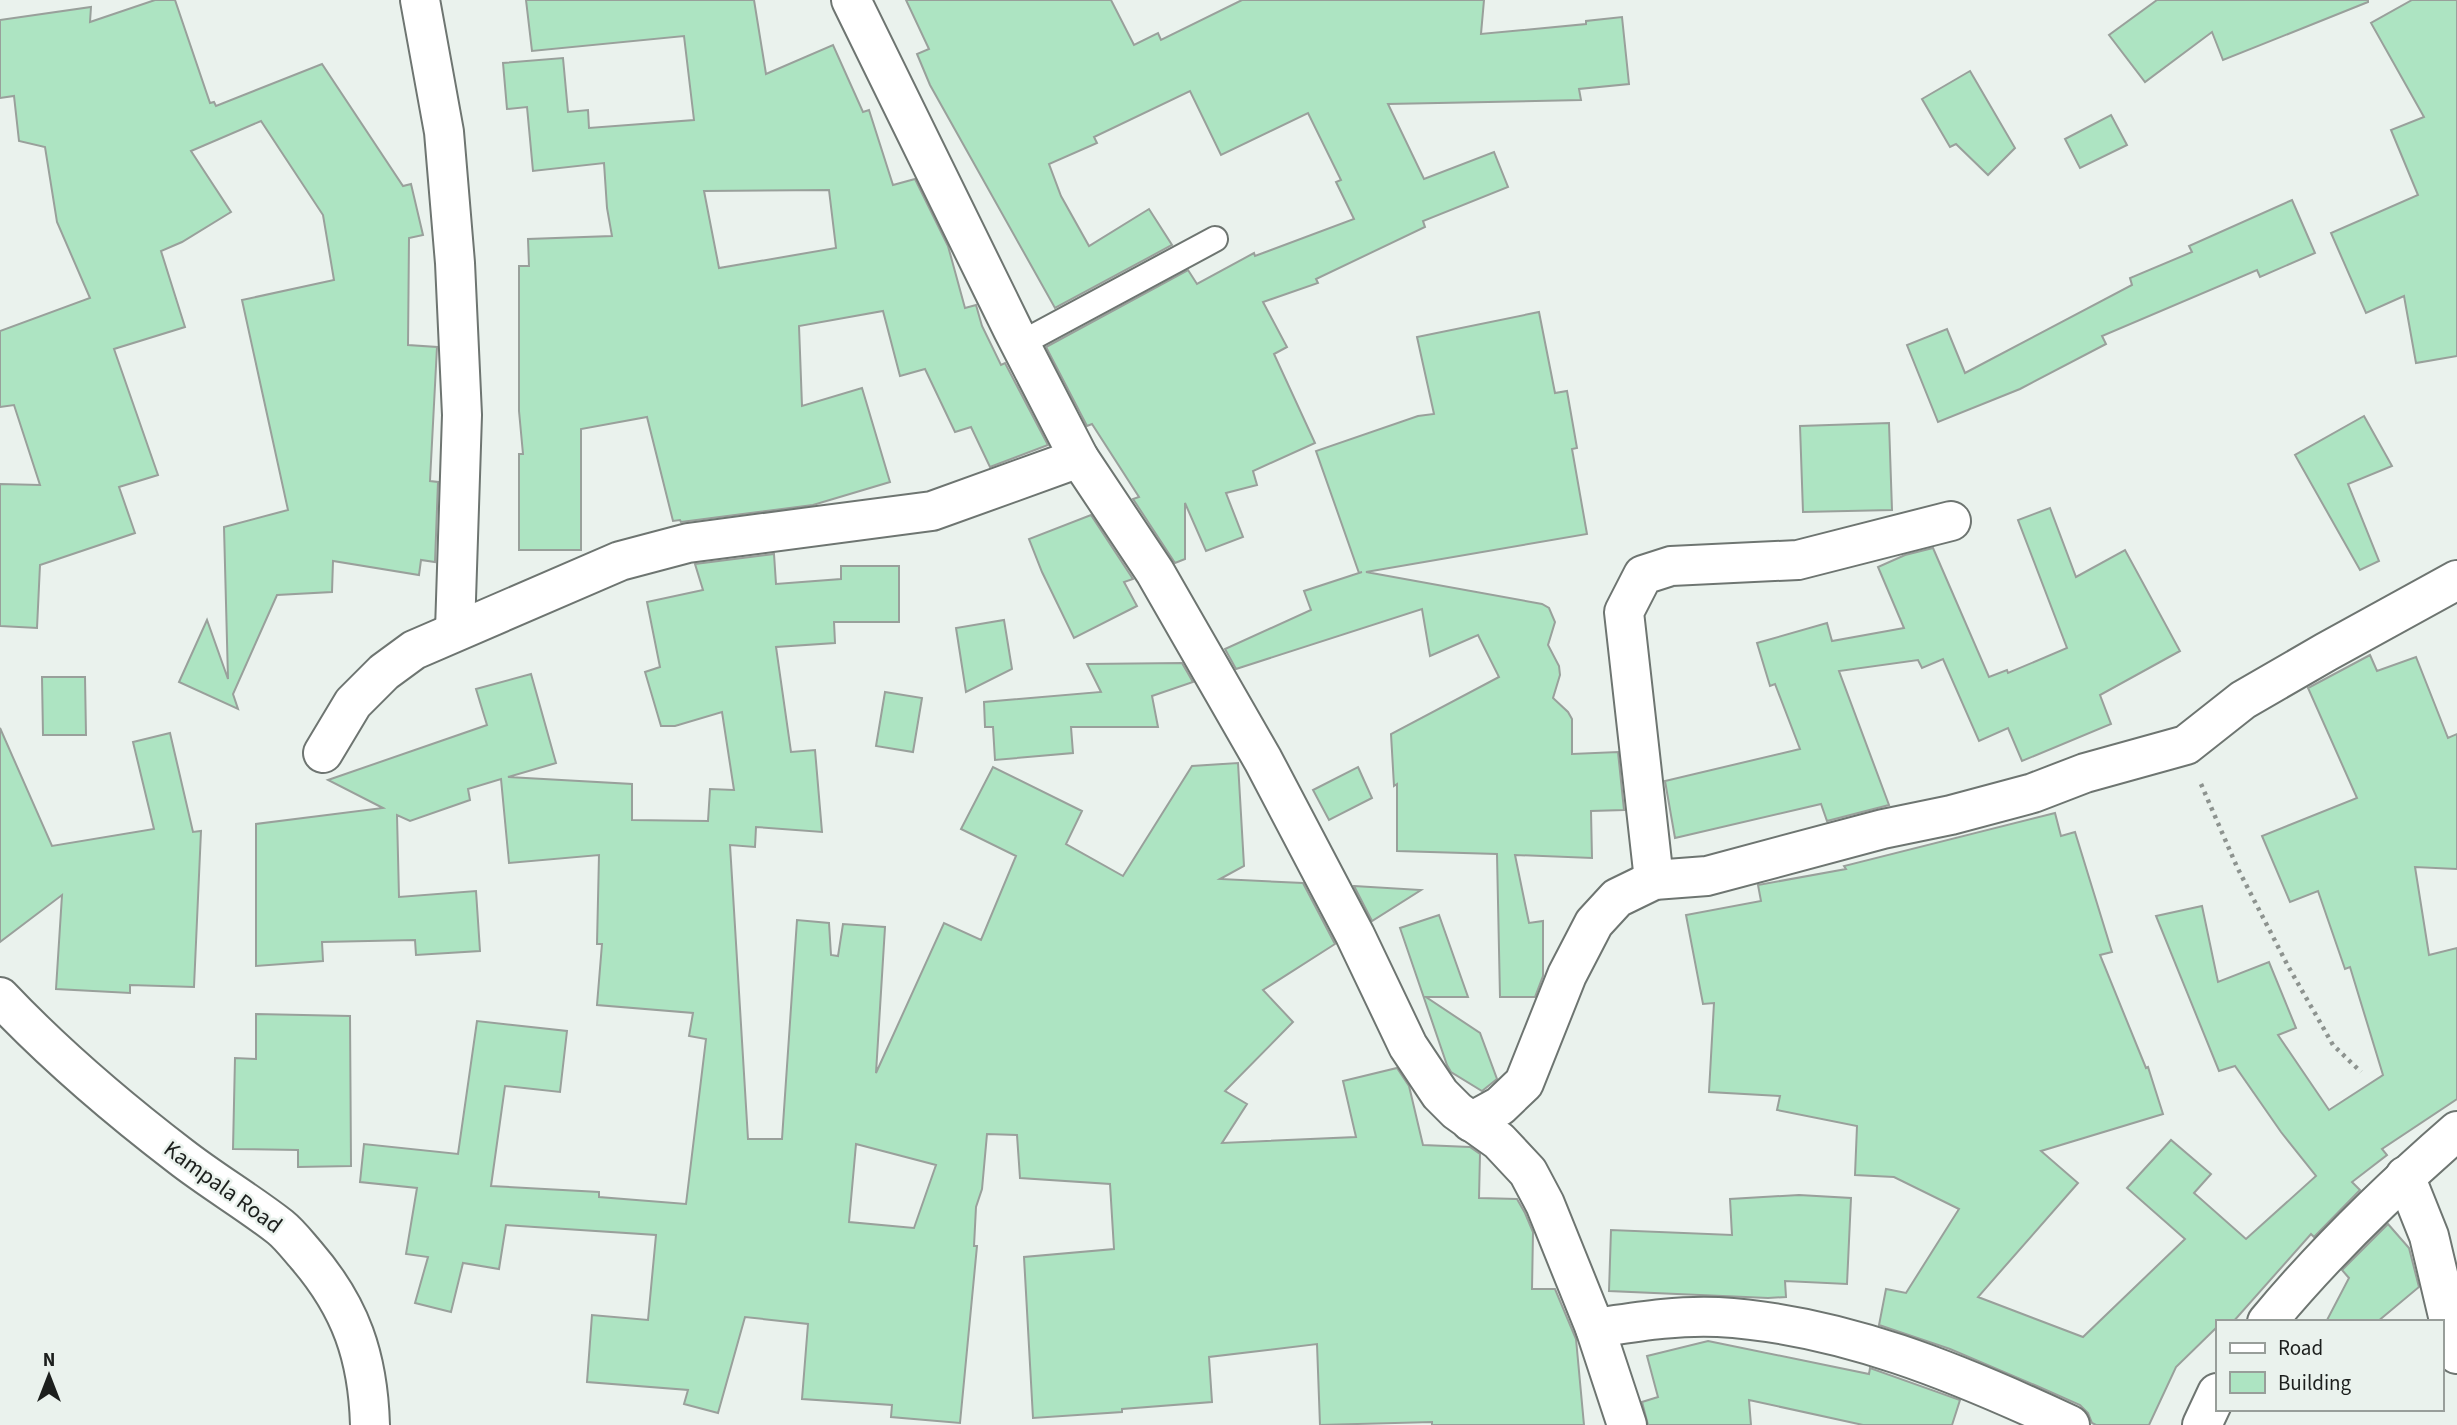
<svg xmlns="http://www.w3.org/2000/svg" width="2457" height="1425" viewBox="0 0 2457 1425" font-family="'Source Sans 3',sans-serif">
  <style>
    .building { fill: #ade4c2; stroke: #99a09b; stroke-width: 2; fill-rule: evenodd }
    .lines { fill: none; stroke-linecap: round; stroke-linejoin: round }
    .service-casing { stroke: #6e7571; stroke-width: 28 }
    .minor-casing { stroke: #6e7571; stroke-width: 42 }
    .path { stroke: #8d938f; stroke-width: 4.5; stroke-dasharray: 3.5 5; stroke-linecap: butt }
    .service { stroke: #fff; stroke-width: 24 }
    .minor { stroke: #fff; stroke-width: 38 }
    .labels { text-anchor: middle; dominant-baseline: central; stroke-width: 5; stroke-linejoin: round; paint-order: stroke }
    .street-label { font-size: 23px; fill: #1c1f1d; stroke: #eaf2ed }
  </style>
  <rect width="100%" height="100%" fill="#eaf2ed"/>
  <!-- building -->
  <g class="building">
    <path d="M155,0h20l35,103 4,-1 2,4 106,-42 81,122 8,-2 12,51 -14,3 -1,107 29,2 -7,134 8,1 -3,80 -14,-2 -2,15 -86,-14 -1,31 -55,3 -44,99 5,15 -59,-27 28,-62 21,59 -4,-152 64,-17 -46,-210 92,-20 -11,-65 -62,-94 -70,30 40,61 -49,30 -21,9 24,76 -71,22 44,126 -39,12 16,46 -95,32 -3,63 -37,-2v-142l40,1 -26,-80 -14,2v-76l90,-33 -33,-76 -12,-75 -26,-6 -5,-45 -14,2v-78l91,-13 -1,15z"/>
    <path d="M526,0h228l12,74 67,-29 30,67 6,-2 24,75 22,-6 33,67 17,62 11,-3 6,21 19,39 4,-2 43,82 -58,22 -19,-40 -16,5 -30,-63 -25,7 -17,-65 -84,15 3,80 60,-18 28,94 -77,23 -132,17 -1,-2 -7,1 -26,-104 -66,12v121h-62v-96h4l-4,-43v-145h10l-1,-27 84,-3 -5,-28 -3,-45 -71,8 -6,-64 -20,2 -4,-46 60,-5 5,54 20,-2 1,18 105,-8 -10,-84 -152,15zM829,190l7,58 -117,20 -15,-77z"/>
    <path d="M906,0h205l23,45 24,-12 3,7 81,-40h242l-3,34 105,-10v-3l36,-4 7,67 -50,5 2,11 -193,4 36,75 70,-27 14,35 -85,34 2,6 -109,52 2,4 -55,19 24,45 -13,7 41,89 -62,28 4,14 -31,8 17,44 -37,14 -21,-48v56l-10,4 -42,-64 6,-2 -47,-73 -5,2 -41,-79 142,-77 9,14 57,-31 1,3 99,-37 -18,-37 5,-2 -33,-67 -87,42 -31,-64 -96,46 3,6 -48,21 12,32 28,50 60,-37 23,36 -117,63 -125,-223 -13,-31 12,-5z"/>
    <path d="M2157,0h211v2l-145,58 -11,-28 -67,50 -36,-47z"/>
    <path d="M2412,0h45v356l-41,7 -12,-67 -38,17 -35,-80 87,-38 -27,-65 33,-13 -53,-94z"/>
    <path d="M1970,71l45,77 -27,27 -32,-31 -6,3 -28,-48z"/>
    <path d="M2111,115l16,30 -47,23 -15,-29z"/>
    <path d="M2292,200l23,53 -55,24 -3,-7 -155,66 4,8 -86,45 -82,33 -31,-77 40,-16 18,44 167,-88 -2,-7 62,-26 -3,-6z"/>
    <path d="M1539,312l16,81 12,-2 10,57 -5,1 15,85 -221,38 176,32 7,4 6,14 -7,23 11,21 1,9 -7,23 15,14 4,7v35l46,-2 6,58 -33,1 1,47 -77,-3 14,68 14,-2v55l-8,21h-35l-3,-143 -100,-3v-67l-3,2 -3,-52 108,-57 -21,-42 -48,21 -8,-47 -186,60 -11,-20 86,-39 -7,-19 58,-19 -3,1 -43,-122 102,-35 16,-2 -17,-77z"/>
    <path d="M2364,416l28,50 -44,18 31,77 -19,9 -65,-115z"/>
    <path d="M1889,423l3,87 -89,2 -3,-86z"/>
    <path d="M2050,508l26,69 49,-27 55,101 -80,44 11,29 -89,37 -14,-33 -29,13 -36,-82 -21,9 -4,-8 -79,11 50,134 -62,16 -6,-17 -146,34 -10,-57 135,-32 -25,-65 -5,2 -13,-43 70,-20 5,18 72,-13 -26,-61 27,-12 28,-7 56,129 18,-7 1,3 59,-25 -49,-128z"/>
    <path d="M1091,515l42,64 -9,3 13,24 -63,32 -32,-66 -13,-33z"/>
    <path d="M774,554l2,30 65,-5v-13h58v56h-65l1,21 -59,4 15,105 24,-2 7,82 -66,-5 -1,20 -25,-2 18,294h34l15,-219 32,3 2,32 7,1 5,-32 42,3 -9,146 68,-150 37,17 35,-84 -55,-27 32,-62 89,44 -16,33 57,32 69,-110 46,-3 6,103 -24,13 83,4 32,61 -72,46 30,32 -68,69 22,13 -25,39 134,-6 -13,-56 54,-13 12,18 14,59 47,2 10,7 -1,44 38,1 8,14 8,19 -1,57h23l21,50 8,86h-152v-3l-112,3 -3,-81 -108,13 3,45 -90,7v3l-89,6 -9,-161 90,-8 -4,-65 -90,-6 -3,-43 -30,-1 -5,55 -6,18 -2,39h3l-17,177 -69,-6 1,-12 -90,-6 6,-75 -63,-7 -27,96 -34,-9 4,-14 -101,-8 5,-67 56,5 8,-85 -150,-10 -7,44 -36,-6 -12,49 -36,-9 13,-46 -22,-3 11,-66 -57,-6 4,-38 94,10 19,-133 90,10 -7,61 -55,-6 -14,100 108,6v5l87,7 20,-165 -17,-3 4,-23 -96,-8 5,-61h-5l2,-89 -90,8 -8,-84 -33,10 2,11 -60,21 -13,-6 2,82 77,-6 4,60 -64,4 -1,-15 -93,2 1,19 -67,5v-142l127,-16 -55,-28 159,-55 -11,-36 55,-15 25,89 -48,14 124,7v36l76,1 2,-32 24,1 -12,-78 -47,14h-14l-16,-54 15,-5 -13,-65 56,-12 -8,-26zM856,1144l80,21 -22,63 -65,-6z"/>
    <path d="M1004,620l8,49 -46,23 -10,-64z"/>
    <path d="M2370,655l7,16 39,-14 32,81 9,-4v135l-42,-2 14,88 28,-7v151l-75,50 5,6 -35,27 8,8 -46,47 -3,-3 -78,88h-16v5l-41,40 -27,58h-53l-4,-2 -4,-10 -8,-8 -43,-19 -87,-37 -71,-24 7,-36 20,4 53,-84 -65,-32 -39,-2 2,-49 -80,-16 3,-14 -71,-4 5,-89 -11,1 -17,-89 75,-14 -3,-16 88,-16 -2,-3 211,-53 6,23 14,-4 37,120 -12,3 46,113 2,-1 15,47 -122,37 37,32 -100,114 105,40 102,-98 -58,-51 44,-48 40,34 -17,19 52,46 70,-63 -35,-44 -46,-66 -16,5 -63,-155 46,-10 16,76 51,-20 27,66 -18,7 51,75 54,-35 -33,-108 -5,2 -27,-78 -28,11 -28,-66 95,-38 -49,-110z"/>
    <path d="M1182,663l11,19 -41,14 6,31h-87l2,26 -78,7 -2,-33h-8l-1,-25 117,-10 -14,-28z"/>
    <path d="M42,677h43l1,58h-43z"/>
    <path d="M885,692l37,6 -9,54 -37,-6z"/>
    <path d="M0,728l52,118 102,-17 -21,-87 37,-9 23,99 8,-1 -7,156 -64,-2v8l-74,-4 6,-94 -62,47z"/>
    <path d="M1358,767l14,31 -43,22 -16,-30z"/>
    <path d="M1354,886l67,4 -49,31z"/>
    <path d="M1439,915l29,82h-42l54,36 17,46 -15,12 -31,-19 -4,-7 -47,-137z"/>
    <path d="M256,1014l94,2 1,150 -53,1v-17l-65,-1 2,-91 21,1z"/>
    <path d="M1799,1195l52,3 -4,86 -62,-3 1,16 -18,1 -159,-7 2,-61 121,5 -2,-36z"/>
    <path d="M2388,1224l21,24 10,39 -42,35h-51l23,-44 -7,-8z"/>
    <path d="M1708,1341l161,33 1,-6 90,32 -8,25h-89l-114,-25 2,25h-103l-6,-23 16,-5 -11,-41z"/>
  </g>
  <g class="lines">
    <!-- service casing -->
    <g class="service-casing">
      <path id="service" d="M1020,344l195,-105"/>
    </g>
    <!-- minor casing -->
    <g class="minor-casing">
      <g id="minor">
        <path d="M420,0l24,132 11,131 7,152 -7,215"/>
        <path d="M851,0l162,330 66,128 76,114 108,188 92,175 53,111 32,48 17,17 42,30 29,31 17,32 50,124 32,97"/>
        <path d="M323,753l30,-50 31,-31 30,-22 206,-89 68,-18 244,-32 147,-53"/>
        <path d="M1654,880l-30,-268 19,-37 28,-9 127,-6 153,-39"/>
        <path d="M0,997c56,59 116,110 180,159 32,25 68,46 100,71 10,8 18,19 26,28 45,52 62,102 64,170"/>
        <path d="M1471,1122l29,-16 24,-23 43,-108 27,-52 23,-25 37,-18 53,-4 176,-47 68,-14 82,-22 52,-20 101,-28 57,-45 83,-48 131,-72"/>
        <path d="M2405,1176l24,60 28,118"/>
        <path d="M2267,1322c58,-70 122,-132 190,-191"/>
        <path d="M1595,1328c41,-6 82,-13 123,-11 123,7 241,56 352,108"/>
        <path d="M2202,1425l15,-32"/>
      </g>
    </g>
    <!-- path -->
    <path class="path" d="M2201,784l36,83 51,99 45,79 28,27"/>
    <!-- service -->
    <use href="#service" class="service"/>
    <!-- minor -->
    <use href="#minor" class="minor"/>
  </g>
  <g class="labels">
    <!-- street labels -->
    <g class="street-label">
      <text transform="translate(223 1187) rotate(36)">Kampala Road</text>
    </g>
  </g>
  <!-- legend -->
  <rect x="2216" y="1320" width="228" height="91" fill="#eaf2ed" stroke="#989e9a" stroke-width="2"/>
  <rect x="2230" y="1343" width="35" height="10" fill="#ffffff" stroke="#989e9a" stroke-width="2"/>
  <text x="2278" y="1355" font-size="21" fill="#1c1f1d">Road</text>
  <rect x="2230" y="1372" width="35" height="21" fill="#ade4c2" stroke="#989e9a" stroke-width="2"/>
  <text x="2278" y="1390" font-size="21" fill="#1c1f1d">Building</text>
  <!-- north arrow -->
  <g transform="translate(49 1376)" stroke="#eaf2ed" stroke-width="5" paint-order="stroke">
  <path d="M0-5L12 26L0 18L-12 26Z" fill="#1c1f1d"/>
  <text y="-10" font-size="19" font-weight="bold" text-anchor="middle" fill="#1c1f1d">N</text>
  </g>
</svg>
